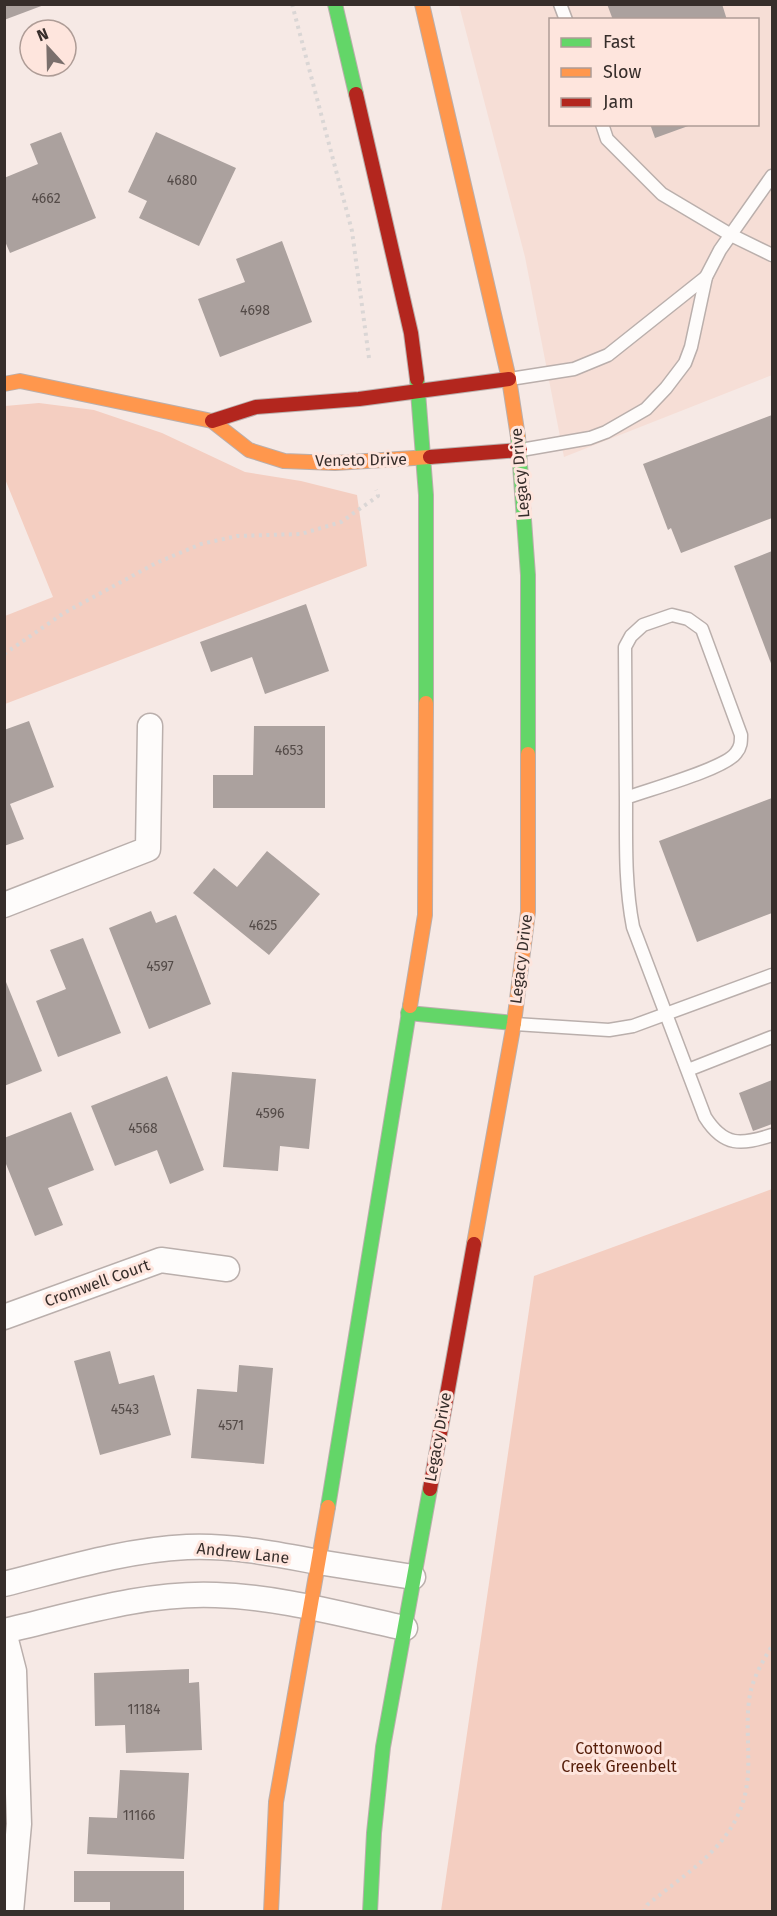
<svg xmlns="http://www.w3.org/2000/svg" width="777" height="1916" viewBox="0 0 777 1916" font-family="'Fira Sans',sans-serif">
  <style>
    .built { fill: #f6ded6; fill-rule: evenodd }
    .green { fill: #f4cec1 }
    .building { fill: #aba19e }
    .lines { fill: none; stroke-linecap: round; stroke-linejoin: round }
    .lane-casing { stroke: #baafac; stroke-width: 15 }
    .street-casing { stroke: #baafac; stroke-width: 27 }
    .fast-casing { stroke: #baafac; stroke-width: 16 }
    .slow-casing { stroke: #baafac; stroke-width: 16 }
    .jam-casing { stroke: #baafac; stroke-width: 16 }
    .path { stroke: #dad6d5; stroke-width: 4; stroke-dasharray: 3 4.5; stroke-linecap: butt }
    .lane { stroke: #fefcfb; stroke-width: 12 }
    .street { stroke: #fefcfb; stroke-width: 24 }
    .fast { stroke: #63d668; stroke-width: 14 }
    .slow { stroke: #ff974d; stroke-width: 14 }
    .jam { stroke: #b3261e; stroke-width: 14 }
    .labels { text-anchor: middle; dominant-baseline: central; stroke-width: 6; stroke-linejoin: round; paint-order: stroke }
    .number-label { font-size: 14px; fill: #544b48 }
    .street-label { font-size: 16px; fill: #372e2b; stroke: #fee5dd }
    .park-label { font-size: 16px; fill: #561e0a; stroke: #fee5dd }
  </style>
  <rect width="100%" height="100%" fill="#f6e9e5"/>
  <!-- built -->
  <path class="built" d="M459,5h313v370l-208,82 -39,-200zM550,20h208v104h-208z"/>
  <!-- green -->
  <g class="green">
    <path d="M39,403l55,7 68,23 83,39 56,9 56,14 10,71 -362,138v-88l48,-19 -48,-118v-73z"/>
    <path d="M772,1189v722h-331l93,-635z"/>
  </g>
  <!-- building -->
  <g class="building">
    <path d="M4,4h40v1l-40,15z"/>
    <path d="M607,4h115l5,16h-114z"/>
    <path d="M650,124h41v1l-36,13z"/>
    <path d="M61,132l35,86 -86,35 -6,-14v-61l34,-14 -8,-20z"/>
    <path d="M156,132l80,36 -37,78 -60,-28 8,-17 -19,-9z"/>
    <path d="M282,241l30,81 -92,35 -22,-58 47,-17 -9,-23z"/>
    <path d="M772,415v103l-91,35 -10,-25 -3,2 -25,-66z"/>
    <path d="M772,551v115l-38,-100z"/>
    <path d="M306,604l23,67 -64,23 -13,-37 -41,15 -11,-30z"/>
    <path d="M29,721l25,66 -44,17 14,35 -20,7v-116z"/>
    <path d="M254,726h71v82h-112v-33h40z"/>
    <path d="M772,798v115l-75,29 -38,-101z"/>
    <path d="M267,851l53,43 -51,61 -76,-62 21,-25 23,19z"/>
    <path d="M151,911l5,12 20,-8 35,89 -62,25 -40,-101z"/>
    <path d="M83,938l38,95 -63,24 -22,-56 30,-12 -16,-39z"/>
    <path d="M4,977l38,94 -38,15z"/>
    <path d="M232,1072l84,7 -7,70 -29,-3 -2,25 -55,-4z"/>
    <path d="M167,1076l37,94 -34,14 -13,-34 -42,16 -24,-60z"/>
    <path d="M772,1080v44l-19,7 -14,-38z"/>
    <path d="M71,1112l23,58 -46,18 15,37 -28,11 -31,-77v-21z"/>
    <path d="M110,1351l9,33 35,-9 17,60 -71,20 -26,-94z"/>
    <path d="M239,1365l34,3 -9,96 -73,-6 6,-69 40,3z"/>
    <path d="M189,1669v14l10,-1 3,68 -76,3 -1,-28 -30,1 -1,-53z"/>
    <path d="M120,1770l69,3 -5,86 -97,-5 2,-37 28,1z"/>
    <path d="M74,1871h110v41h-74v-10h-36z"/>
  </g>
  <g class="lines">
    <!-- lane casing -->
    <g class="lane-casing">
      <g id="lane">
        <path d="M560,4l6,16"/>
        <path d="M602,124l5,15 55,55 69,41 41,20"/>
        <path d="M510,379l64,-10 34,-14 98,-78"/>
        <path d="M521,450l69,-12 16,-6 40,-23 20,-21 19,-25 6,-16 15,-70 14,-27 52,-74"/>
        <path d="M626,798c21,-8 99,-29 110,-45 5,-6 5,-11 5,-18l-39,-106 -14,-10 -16,-4 -29,10 -12,11 -6,11c0,52 1,104 1,156 0,42 -1,83 7,124l72,190c19,30 36,28 67,18"/>
        <path d="M515,1024l94,6 24,-4 139,-51"/>
        <path d="M688,1070l84,-33"/>
      </g>
    </g>
    <!-- street casing -->
    <g class="street-casing">
      <g id="street">
        <path d="M4,905l144,-56 2,-123"/>
        <path d="M4,1317l157,-57 66,9"/>
        <path d="M4,1584c60,-15 121,-34 183,-37 44,-2 88,7 131,15 32,5 63,10 95,15"/>
        <path d="M4,1631c70,-16 140,-39 212,-36 64,2 127,20 189,33"/>
        <path d="M4,1632l10,39 5,153 -8,88"/>
      </g>
    </g>
    <!-- fast casing -->
    <g class="fast-casing">
      <g id="fast">
        <path d="M335,4l21,90"/>
        <path d="M417,379l9,116v208"/>
        <path d="M518,437l10,138v179"/>
        <path d="M408,1013l106,10"/>
        <path d="M328,1507l82,-501"/>
        <path d="M370,1912l4,-79 9,-86 47,-258"/>
      </g>
    </g>
    <!-- slow casing -->
    <g class="slow-casing">
      <g id="slow">
        <path d="M422,4l87,375 9,58"/>
        <path d="M4,384l16,-3 192,40 37,29 35,11 51,2 95,-6"/>
        <path d="M410,1006l15,-91 1,-212"/>
        <path d="M474,1244l40,-221 14,-111v-158"/>
        <path d="M271,1912l5,-110 52,-295"/>
      </g>
    </g>
    <!-- jam casing -->
    <g class="jam-casing">
      <g id="jam">
        <path d="M356,94l55,239 6,46"/>
        <path d="M212,421l44,-14 103,-8 150,-20"/>
        <path d="M430,457l90,-7"/>
        <path d="M430,1489l44,-245"/>
      </g>
    </g>
    <!-- path -->
    <g class="path">
      <path d="M292,4l60,227 17,127"/>
      <path d="M4,654l60,-41 92,-50 45,-19 36,-8 64,-2 40,-12 37,-26 -2,-6"/>
      <path d="M644,1912l3,-7c33,-27 73,-51 91,-90 18,-38 6,-75 11,-114 2,-20 13,-39 23,-55"/>
    </g>
    <!-- lane -->
    <use href="#lane" class="lane"/>
    <!-- street -->
    <use href="#street" class="street"/>
    <!-- fast -->
    <use href="#fast" class="fast"/>
    <!-- slow -->
    <use href="#slow" class="slow"/>
    <!-- jam -->
    <use href="#jam" class="jam"/>
  </g>
  <g class="labels">
    <!-- number labels -->
    <g class="number-label">
      <text x="182" y="180">4680</text>
      <text x="46" y="198">4662</text>
      <text x="255" y="310">4698</text>
      <text x="289" y="750">4653</text>
      <text x="263" y="925">4625</text>
      <text x="160" y="966">4597</text>
      <text x="270" y="1113">4596</text>
      <text x="143" y="1128">4568</text>
      <text x="125" y="1409">4543</text>
      <text x="231" y="1425">4571</text>
      <text x="144" y="1709">11184</text>
      <text x="139" y="1815">11166</text>
    </g>
    <!-- street labels -->
    <g class="street-label">
      <text transform="translate(361 460) rotate(-1)">Veneto Drive</text>
      <text transform="translate(520 473) rotate(-95)">Legacy Drive</text>
      <text transform="translate(521 959) rotate(-83)">Legacy Drive</text>
      <text transform="translate(97 1283) rotate(-20)">Cromwell Court</text>
      <text transform="translate(438 1437) rotate(-80)">Legacy Drive</text>
      <text transform="translate(243 1553) rotate(6)">Andrew Lane</text>
    </g>
    <!-- park labels -->
    <g class="park-label">
      <text x="619" y="1748">Cottonwood<tspan x="619" dy="18">Creek Greenbelt</tspan></text>
    </g>
  </g>
  <!-- border -->
  <rect width="777" height="1916" fill="none" stroke="#372e2b" stroke-width="12"/>
  <!-- legend -->
  <rect x="549" y="18" width="210" height="108" fill="#fee5dd" stroke="#ae9c96" stroke-width="1.5"/>
  <rect x="561" y="38" width="30" height="9" fill="#63d668" stroke="#ae9c96" stroke-width="1.5"/>
  <text x="603" y="48" font-size="18" fill="#372e2b">Fast</text>
  <rect x="561" y="68" width="30" height="9" fill="#ff974d" stroke="#ae9c96" stroke-width="1.5"/>
  <text x="603" y="78" font-size="18" fill="#372e2b">Slow</text>
  <rect x="561" y="98" width="30" height="9" fill="#b3261e" stroke="#ae9c96" stroke-width="1.5"/>
  <text x="603" y="108" font-size="18" fill="#372e2b">Jam</text>
  <!-- north arrow -->
  <g transform="translate(48 48) rotate(338)"><circle r="28" fill="#fee5dd" stroke="#ae9c96" stroke-width="1.5"/>
  <path d="M0-4.5L10 22L0 15L-10 22Z" fill="#7a6f6c"/>
  <text y="-9" font-size="16" font-weight="bold" text-anchor="middle" fill="#372e2b">N</text>
  </g>
</svg>
